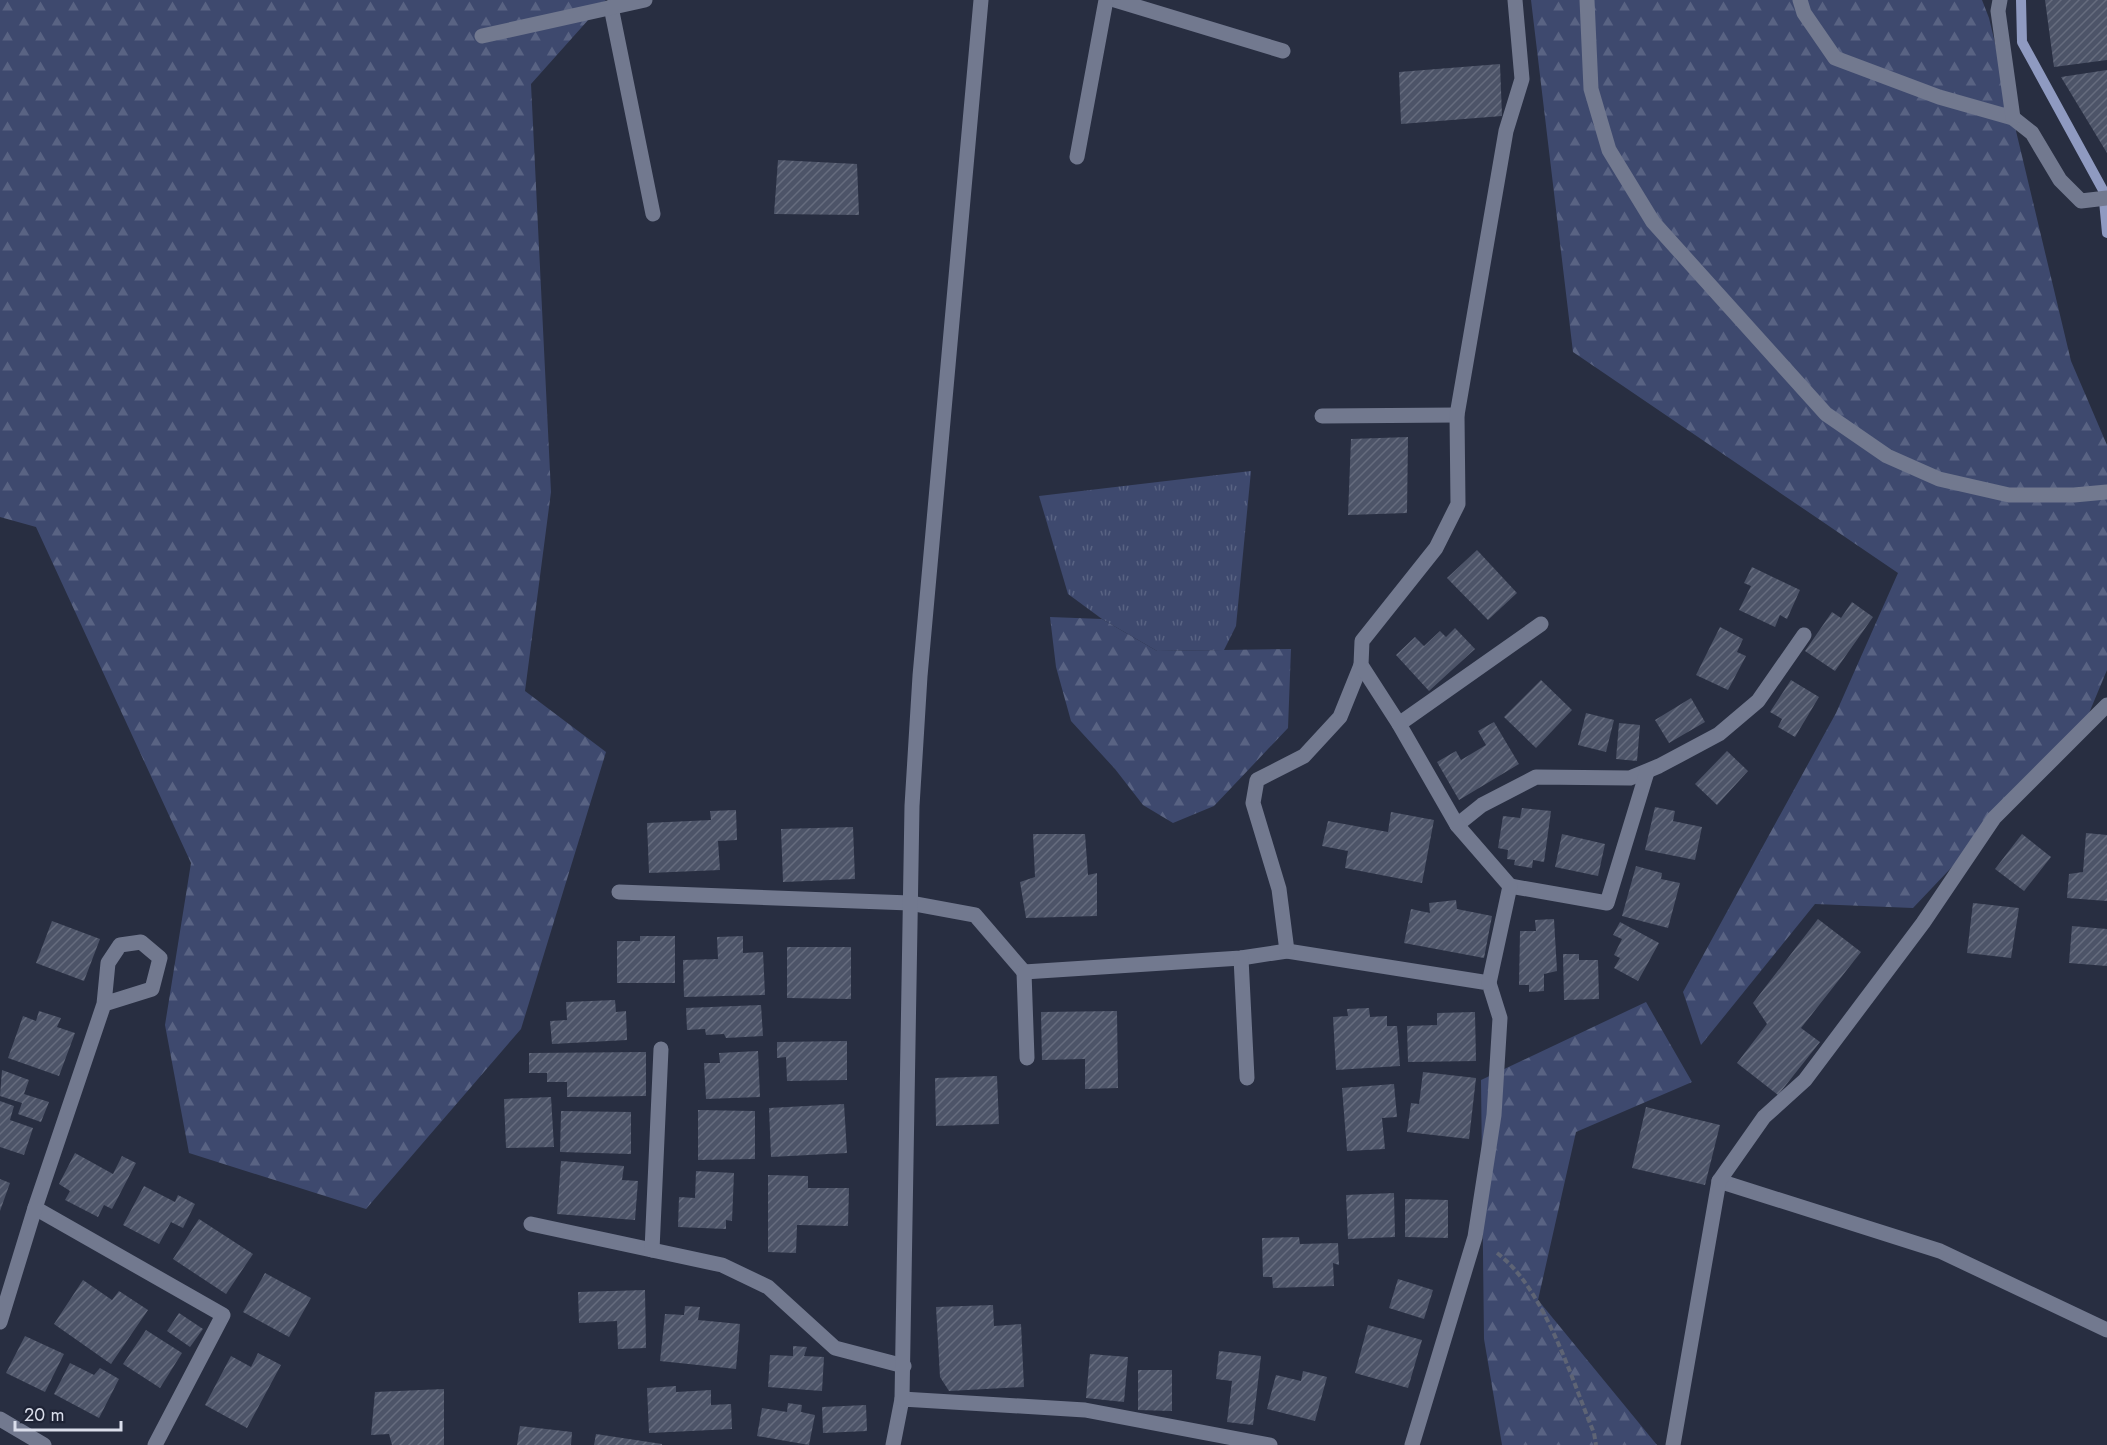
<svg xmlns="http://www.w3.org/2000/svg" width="2107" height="1445" viewBox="0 0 2107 1445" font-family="Jost,sans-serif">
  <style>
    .grass { fill: url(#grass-tufts) }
    .forest { fill: url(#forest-firs) }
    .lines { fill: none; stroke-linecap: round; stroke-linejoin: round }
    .stream { stroke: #8f9ac1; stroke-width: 10 }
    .building { fill: url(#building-hatch) }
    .path { stroke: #5e6475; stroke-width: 4; stroke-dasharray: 6 3; stroke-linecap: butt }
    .service { stroke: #72798f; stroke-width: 15 }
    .minor { stroke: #72798f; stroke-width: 15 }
    .tertiary { stroke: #72798f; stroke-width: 15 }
  </style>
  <defs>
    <pattern id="grass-tufts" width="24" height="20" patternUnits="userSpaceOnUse" patternTransform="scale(1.5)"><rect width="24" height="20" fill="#3e496e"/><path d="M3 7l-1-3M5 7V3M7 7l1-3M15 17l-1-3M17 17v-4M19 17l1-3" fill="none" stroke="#596383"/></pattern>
    <pattern id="forest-firs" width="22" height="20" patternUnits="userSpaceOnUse" patternTransform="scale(1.5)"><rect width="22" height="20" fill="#3e496e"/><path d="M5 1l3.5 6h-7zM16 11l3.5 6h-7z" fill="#596383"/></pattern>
    <pattern id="building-hatch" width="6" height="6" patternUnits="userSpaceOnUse" patternTransform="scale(1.5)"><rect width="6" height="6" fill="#4d5468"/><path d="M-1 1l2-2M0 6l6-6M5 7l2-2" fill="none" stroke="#666c7e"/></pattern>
  </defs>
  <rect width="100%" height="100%" fill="#282e41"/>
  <!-- grass -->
  <path class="grass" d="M1251,471l-15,155 -12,24 -67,1 -55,-32 -34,-25 -29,-98z"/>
  <!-- forest -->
  <g class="forest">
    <path d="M0,0h606l-75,84 20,408 -26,199 81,61 -85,277 -155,180 -177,-56 -24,-128 26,-162 -155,-336 -36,-10z"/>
    <path d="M1531,0h451l7,18 82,343 36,84v225l-25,60 -169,178 -98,-4 -114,141 -18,-53 153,-279 62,-140 -325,-221z"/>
    <path d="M1050,617l52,2 55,32 134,-2 -3,79 -74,78 -41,17 -30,-18 -28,-36 -44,-48 -15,-54z"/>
    <path d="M1646,1002l46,80 -116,50 -38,168 119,145h-155l-18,-106 -3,-259z"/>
  </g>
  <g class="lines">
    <!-- stream -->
    <path class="stream" d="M2021,0l1,42 81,148 4,43"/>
  </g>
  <!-- building -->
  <g class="building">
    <path d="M2045,0h62v60l-53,7z"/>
    <path d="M1500,64l2,52 -101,8 -2,-52z"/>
    <path d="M2107,70v83l-46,-76z"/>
    <path d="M778,160l79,4 2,51 -85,-1z"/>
    <path d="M1408,437l-1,76 -59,2 3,-76z"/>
    <path d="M1477,550l40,43 -29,27 -41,-42z"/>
    <path d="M1752,567l48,23 -13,29 -7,-4 -5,12 -36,-17 12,-24 -7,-3z"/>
    <path d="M1852,602l21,15 -38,54 -30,-20 27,-39 9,6z"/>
    <path d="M1720,627l23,12 -6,13 9,4 -18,34 -32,-15z"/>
    <path d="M1455,628l20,21 -46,42 -33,-36 19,-18 9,9 16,-15 6,6z"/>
    <path d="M1541,680l31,30 -36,38 -32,-31z"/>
    <path d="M1791,680l28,17 -24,40 -17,-10 4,-8 -12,-7z"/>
    <path d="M1691,698l14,24 -36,21 -14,-23z"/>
    <path d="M1586,713l28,7 -8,32 -28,-7z"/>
    <path d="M1494,722l25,42 -60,36 -22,-38 19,-11 5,9 25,-15 -8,-14z"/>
    <path d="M1619,723l21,2 -3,36 -21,-2z"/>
    <path d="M1727,751l21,20 -31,34 -22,-21z"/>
    <path d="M1655,807l20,4 -2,10 29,6 -7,33 -50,-10z"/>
    <path d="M1522,808l29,3 -7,51 -11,-2 -1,8 -18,-3 1,-5 -8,-1 1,-9 -10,-2 5,-32 17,2z"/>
    <path d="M736,810l1,30 -19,1 2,29 -71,3 -2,-50 64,-3 -1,-9z"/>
    <path d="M1391,812l43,8 -12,63 -77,-15 3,-17 -26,-5 6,-25 60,11z"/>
    <path d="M853,827l2,52 -72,3 -2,-53z"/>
    <path d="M2086,833l21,2v66l-40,-3 2,-24 14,-2z"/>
    <path d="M1033,834h52l3,41 9,-2v43l-71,2 -6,-36 15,-5z"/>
    <path d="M1562,834l43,10 -7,32 -43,-9z"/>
    <path d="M2022,834l29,23 -27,34 -29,-22z"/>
    <path d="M1636,866l26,7 -1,6 19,4 -12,45 -46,-12z"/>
    <path d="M1456,900l1,9 35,7 -8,42 -80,-15 7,-34 19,4 -1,-10z"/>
    <path d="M1973,903l46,5 -8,50 -44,-5z"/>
    <path d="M1554,919l3,52 -13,3v17l-15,1v-7h-10l1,-54h16l-1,-11z"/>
    <path d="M1818,919l43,33 -60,76 19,14 -42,53 -41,-32 30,-39 -14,-21z"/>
    <path d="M52,921l48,18 -16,42 -48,-18z"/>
    <path d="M1620,922l39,21 -21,38 -24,-13 6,-10 -6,-3 8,-16 -9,-4z"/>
    <path d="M2072,926l35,3v37l-38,-3z"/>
    <path d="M640,936h35v47h-58v-42h23z"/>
    <path d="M743,936v17l20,-1 2,43 -81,2 -1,-37 35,-1 -1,-22z"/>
    <path d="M787,947h64v52l-64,-1z"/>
    <path d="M1563,954h16v6h19l1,39 -35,1z"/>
    <path d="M615,1000l1,12 10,-1 1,29 -75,4 -2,-23 17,-1 -1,-18z"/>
    <path d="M761,1005l2,31 -37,2 -2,-4 -18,1 -1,-6 -18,1 -1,-22z"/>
    <path d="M1369,1008l1,9 17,-1v10h10l3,40 -64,4 -3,-53 15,-1 -1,-7z"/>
    <path d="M39,1011l22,7 -4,9 18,6 -16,43 -51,-18 15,-42 13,5z"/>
    <path d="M1117,1011l1,77 -33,1v-30l-43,1 -1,-48z"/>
    <path d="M1475,1012l1,49 -68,1 -1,-36 30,-1v-12z"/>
    <path d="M847,1041v39l-60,1 -1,-24 -9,1v-16z"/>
    <path d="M758,1051l2,46 -54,2 -2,-36h16l-1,-10z"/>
    <path d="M646,1052v44l-79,1v-15h-20v-9h-18v-20z"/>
    <path d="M2,1070l27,10 -5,14 25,8 -8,20 -23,-8 4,-11 -22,-7z"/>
    <path d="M1423,1072l53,6 -7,61 -62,-7 4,-29 8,1z"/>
    <path d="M997,1076l2,48 -63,2 -1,-48z"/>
    <path d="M1394,1084l3,33 -15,1 3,31 -38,2 -5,-63z"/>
    <path d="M551,1097l3,50 -48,1 -2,-49z"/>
    <path d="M0,1101l14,5 -4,14 23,8 -9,27 -24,-8z"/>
    <path d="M844,1104l3,49 -76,4 -2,-49z"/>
    <path d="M1646,1107l74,18 -15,60 -73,-17z"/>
    <path d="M698,1110l57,1v48l-57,1z"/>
    <path d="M561,1111l70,1v42l-71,-2z"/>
    <path d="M75,1153l38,21 9,-18 14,7 -24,46 -8,-4 -6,12 -33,-17 5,-9 -11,-7z"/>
    <path d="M561,1161l63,5 -2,14 16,1 -3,39 -78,-6z"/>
    <path d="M696,1171l38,2 -2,48 -6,-1v9l-48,-2 1,-30 16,1z"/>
    <path d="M768,1175l40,1v12h41l-1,38 -51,-1 -1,28 -28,-1z"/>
    <path d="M0,1179l10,4 -10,28z"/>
    <path d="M144,1186l31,16 3,-7 17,9 -12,24 -12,-6 -12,22 -36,-19z"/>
    <path d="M1394,1193l1,44 -47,2 -2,-44z"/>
    <path d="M1405,1199l43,1v38l-43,-1z"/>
    <path d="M199,1219l54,35 -27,40 -53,-35z"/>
    <path d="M1299,1237l1,7 38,-1 1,22 -6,-2 1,23 -61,2 -1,-11h-9l-1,-39z"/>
    <path d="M265,1273l46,25 -22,39 -46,-25z"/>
    <path d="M1398,1279l35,11 -9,29 -35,-11z"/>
    <path d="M83,1280l29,20 7,-9 29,19 -37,54 -57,-40z"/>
    <path d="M645,1290l1,58 -28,1 -1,-28 -38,2 -1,-31z"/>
    <path d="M993,1305l1,21 27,-2 3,63 -75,4 -9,-14 -4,-70z"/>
    <path d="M685,1306l15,1 -2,13 42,4 -4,45 -76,-8 5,-47 19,1z"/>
    <path d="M179,1313l24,16 -13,18 -23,-16z"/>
    <path d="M1368,1325l54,15 -14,48 -53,-15z"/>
    <path d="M146,1330l36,23 -22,35 -37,-24z"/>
    <path d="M25,1336l39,18 -19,38 -39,-19z"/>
    <path d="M793,1346l14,1 -3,9 20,1 -2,34 -54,-4 2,-32 23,1z"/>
    <path d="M1219,1351l42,5 -8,69 -26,-3 5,-41 -16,-2z"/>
    <path d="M258,1353l23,12 -34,63 -42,-23 26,-49 20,11z"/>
    <path d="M1090,1354l38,3 -4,45 -38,-4z"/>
    <path d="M70,1363l24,12 6,-7 19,11 -20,39 -45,-24z"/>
    <path d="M1138,1370h34v41l-34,-1z"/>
    <path d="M1303,1371l24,6 -12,44 -48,-12 9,-34 25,6z"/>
    <path d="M676,1386v6l35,-2v15l20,-1 1,25 -83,4 -2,-45z"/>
    <path d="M444,1389v56h-52l-3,-11 -18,1 4,-43z"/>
    <path d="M788,1403l14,2 -1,7 14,3 -6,30 -52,-9 5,-28 25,4z"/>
    <path d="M866,1405l1,26 -44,2 -1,-26z"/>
    <path d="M520,1426l52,6 -1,13h-54z"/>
    <path d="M596,1434l66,10v1h-68z"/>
  </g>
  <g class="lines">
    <!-- path -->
    <path class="path" d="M1497,1253c48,36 74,125 97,180l2,12"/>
    <!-- service -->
    <g class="service">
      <path d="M1115,0l168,51"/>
      <path d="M1800,0l4,13 31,45 104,39 74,21 19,15 28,47 21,21 26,-3"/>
      <path d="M2000,0l-2,11 15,107"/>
      <path d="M1077,157l29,-157"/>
      <path d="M1719,1181l221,70 167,79"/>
    </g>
    <!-- minor -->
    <g class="minor">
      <path d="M611,7l42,207"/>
      <path d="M482,36l163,-36"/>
      <path d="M1322,416l135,-1"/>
      <path d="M1399,724l142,-100"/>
      <path d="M1457,825l25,-20 54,-28 94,1 29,-12 60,-32 39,-33 46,-66"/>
      <path d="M1510,886l97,17 40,-131"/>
      <path d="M619,892l291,11 65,12 49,57 217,-14 46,-7 202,32 11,35 -6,97 -19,122 -63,208"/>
      <path d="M1287,951l-8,-62 -26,-86 4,-23 47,-24 36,-39 21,-52"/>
      <path d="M1241,958l6,120"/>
      <path d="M1024,972l3,86"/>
      <path d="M1489,983l21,-97 -53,-61 -58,-101 -38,-59 1,-24 74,-93 22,-44 -1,-89 49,-284 16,-52 -7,-79"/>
      <path d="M35,1208l188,107 -68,130"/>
      <path d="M531,1224l191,41 46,22 67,61 69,18"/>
      <path d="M652,1250l9,-201"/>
      <path d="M0,1322l35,-114 69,-204 4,-41 12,-18 21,-3 19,16 -8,31 -48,15"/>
      <path d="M0,1419l44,26"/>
      <path d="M893,1445l9,-46 183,11 185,35"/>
      <path d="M1673,1445l46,-264 45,-64 41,-37 118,-157 71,-105 113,-113"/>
    </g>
    <!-- tertiary -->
    <g class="tertiary">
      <path d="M1587,0l4,89 18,61 44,72 173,192 61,42 52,23 70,16h65l33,-3"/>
      <path d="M902,1399l10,-593 8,-130 61,-676"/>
    </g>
  </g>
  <!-- scale -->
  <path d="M15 1421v9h106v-9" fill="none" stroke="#dadeeb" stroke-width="3"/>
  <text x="24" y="1421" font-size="18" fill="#dadeeb" stroke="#1f2436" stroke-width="4.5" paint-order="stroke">20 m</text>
</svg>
